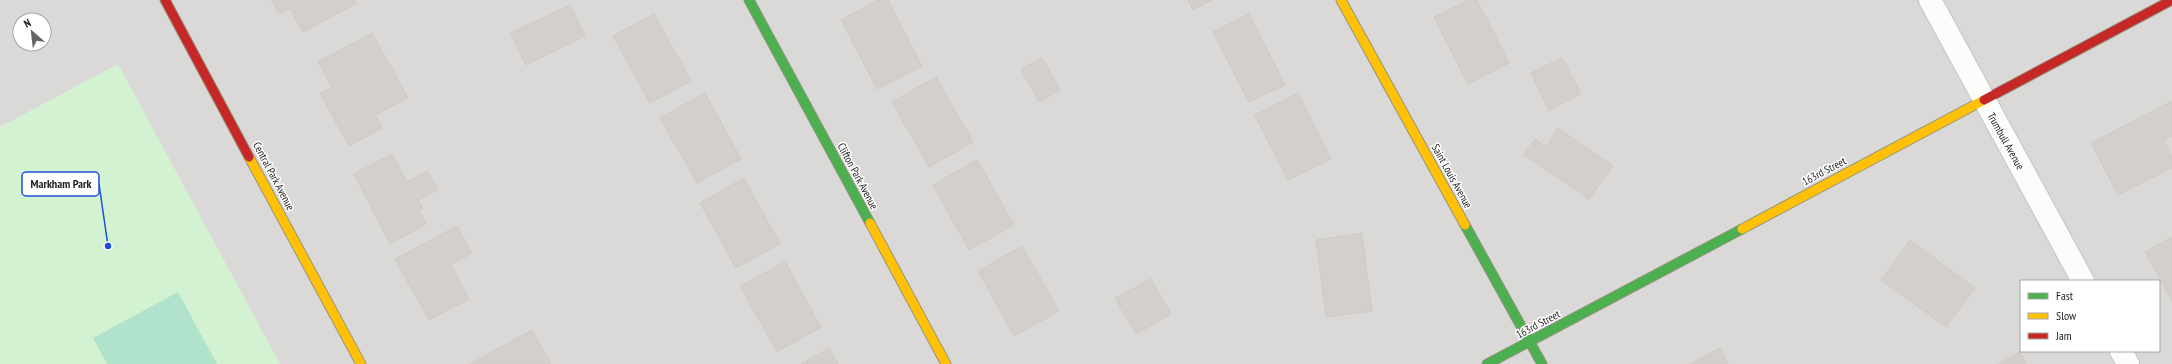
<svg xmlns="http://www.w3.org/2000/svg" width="2172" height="364" viewBox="0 0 2172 364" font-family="'PT Sans Narrow',sans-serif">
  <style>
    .residential { fill: #dad9d7; fill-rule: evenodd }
    .park { fill: #d3f2d2 }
    .pitch { fill: #b1e2cb }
    .building { fill: #d2cfcd; stroke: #cecbc7 }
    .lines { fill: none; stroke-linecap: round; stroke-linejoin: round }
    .street-casing { stroke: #c4c3c2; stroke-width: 24 }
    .fast-casing { stroke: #94957e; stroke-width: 11 }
    .slow-casing { stroke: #94957e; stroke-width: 11 }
    .jam-casing { stroke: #94957e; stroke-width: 11 }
    .street { stroke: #fcfcfb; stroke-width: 22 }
    .fast { stroke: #4caf50; stroke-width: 9 }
    .slow { stroke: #ffc107; stroke-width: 9 }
    .jam { stroke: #c62828; stroke-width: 9 }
    .labels { text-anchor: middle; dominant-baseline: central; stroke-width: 3; stroke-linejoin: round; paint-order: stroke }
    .street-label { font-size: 11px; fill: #1d1d1d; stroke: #fff }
    .leader { fill: none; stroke: #1d4ed8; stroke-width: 1.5 }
    .callout-dot { fill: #1d4ed8; stroke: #fff; stroke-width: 1.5 }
    .callout { fill: #fff; stroke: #1d4ed8; stroke-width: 1.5 }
    .callout-label { font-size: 12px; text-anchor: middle; font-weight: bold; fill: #1d1d1d }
  </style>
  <rect width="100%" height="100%" fill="#ebe9e6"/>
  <!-- residential -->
  <path class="residential" d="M0,0h2172v364h-2172zM20,20h24v24h-24zM2021,281h138v70h-138z"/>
  <!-- park -->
  <path class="park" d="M118,64l162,300h-280v-237z"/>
  <!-- pitch -->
  <path class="pitch" d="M178,292l39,72h-110l-14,-26z"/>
  <!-- building -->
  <g class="building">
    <path d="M271,0h84l2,3 -54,29 -13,-24 -11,6z"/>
    <path d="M878,0h10l34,66 -45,23 -36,-69z"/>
    <path d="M1188,0h24l-19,10z"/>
    <path d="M1469,0h8l32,63 -41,21 -34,-67z"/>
    <path d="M570,5l15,31 -59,29 -15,-32z"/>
    <path d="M654,14l37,67 -41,22 -37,-67z"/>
    <path d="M1249,14l36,71 -36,17 -36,-70z"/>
    <path d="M372,33l36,65 -33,17 7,13 -33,18 -29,-53 12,-6 -14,-25z"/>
    <path d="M1042,58l18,32 -21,12 -18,-33z"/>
    <path d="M1562,58l19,36 -32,16 -18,-37z"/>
    <path d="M936,77l37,65 -44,25 -37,-65z"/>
    <path d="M705,93l36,66 -44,24 -37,-65z"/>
    <path d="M1298,93l33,66 -43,21 -33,-65z"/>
    <path d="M2172,101v35l-9,4 9,17v11l-54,27 -27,-52z"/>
    <path d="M1558,128l55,38 -24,33 -65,-44 11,-16 11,8z"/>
    <path d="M392,154l15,28 20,-11 11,19 -20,10 5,9 -4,2 7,13 -36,20 -36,-70z"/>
    <path d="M977,160l37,65 -45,25 -36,-65z"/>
    <path d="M744,178l36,66 -44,24 -36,-65z"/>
    <path d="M457,226l15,27 -21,12 18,34 -40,21 -34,-61z"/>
    <path d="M1362,233l10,78 -46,6 -10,-77z"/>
    <path d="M2172,237v64l-27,-49z"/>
    <path d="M1910,240l65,48 -29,39 -65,-47z"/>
    <path d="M1022,246l37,65 -45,25 -36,-65z"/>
    <path d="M785,262l36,65 -44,25 -37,-66z"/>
    <path d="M1151,279l20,35 -35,20 -21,-36z"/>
    <path d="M532,330l19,34h-81z"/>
    <path d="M829,348l9,16h-37z"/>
    <path d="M1720,348l8,16h-38z"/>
    <path d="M2020,352l6,12h-28z"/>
  </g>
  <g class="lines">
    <!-- street casing -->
    <g class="street-casing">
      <g id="street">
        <path d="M1930,0l153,281"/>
        <path d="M2121,351l7,13"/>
      </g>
    </g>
    <!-- fast casing -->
    <g class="fast-casing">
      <g id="fast">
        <path d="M749,0l121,223"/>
        <path d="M1465,225l77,139"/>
        <path d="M1487,364l255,-135"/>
      </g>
    </g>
    <!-- slow casing -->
    <g class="slow-casing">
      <g id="slow">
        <path d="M1341,0l124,225"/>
        <path d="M249,157l112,207"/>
        <path d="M870,223l76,141"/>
        <path d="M1742,229l242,-129"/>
      </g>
    </g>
    <!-- jam casing -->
    <g class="jam-casing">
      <g id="jam">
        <path d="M165,0l84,157"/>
        <path d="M1984,100l188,-100"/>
      </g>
    </g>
    <!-- street -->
    <use href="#street" class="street"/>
    <!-- fast -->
    <use href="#fast" class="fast"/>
    <!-- slow -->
    <use href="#slow" class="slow"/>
    <!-- jam -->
    <use href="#jam" class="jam"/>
  </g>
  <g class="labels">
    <!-- street labels -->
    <g class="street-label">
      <text transform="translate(2006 141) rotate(61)">Trumbull Avenue</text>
      <text transform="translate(1824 171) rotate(-28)">163rd Street</text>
      <text transform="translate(274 176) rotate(62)">Central Park Avenue</text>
      <text transform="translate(858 176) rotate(62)">Clifton Park Avenue</text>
      <text transform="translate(1452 176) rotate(61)">Saint Louis Avenue</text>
      <text transform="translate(1538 324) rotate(-28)">163rd Street</text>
    </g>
  </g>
  <!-- callouts -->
  <path class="leader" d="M108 246L99 184"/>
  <circle class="callout-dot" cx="108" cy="246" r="4"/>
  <rect class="callout" x="22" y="172" width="77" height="24" rx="4"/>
  <g class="callout-label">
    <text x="61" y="188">Markham Park</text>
  </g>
  <!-- legend -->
  <rect x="2020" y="280" width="140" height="72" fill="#ffffff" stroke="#a5a5a5"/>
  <rect x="2028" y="293" width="20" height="6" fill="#4caf50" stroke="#a5a5a5"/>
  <text x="2056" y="300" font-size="12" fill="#1d1d1d">Fast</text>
  <rect x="2028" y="313" width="20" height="6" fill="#ffc107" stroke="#a5a5a5"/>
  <text x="2056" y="320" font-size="12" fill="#1d1d1d">Slow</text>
  <rect x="2028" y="333" width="20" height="6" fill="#c62828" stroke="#a5a5a5"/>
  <text x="2056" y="340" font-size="12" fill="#1d1d1d">Jam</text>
  <!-- north arrow -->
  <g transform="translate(32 32) rotate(332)"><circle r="19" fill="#ffffff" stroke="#a5a5a5"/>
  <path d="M0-3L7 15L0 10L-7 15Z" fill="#656463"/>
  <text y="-6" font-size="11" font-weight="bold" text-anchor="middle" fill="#1d1d1d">N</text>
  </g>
</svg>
